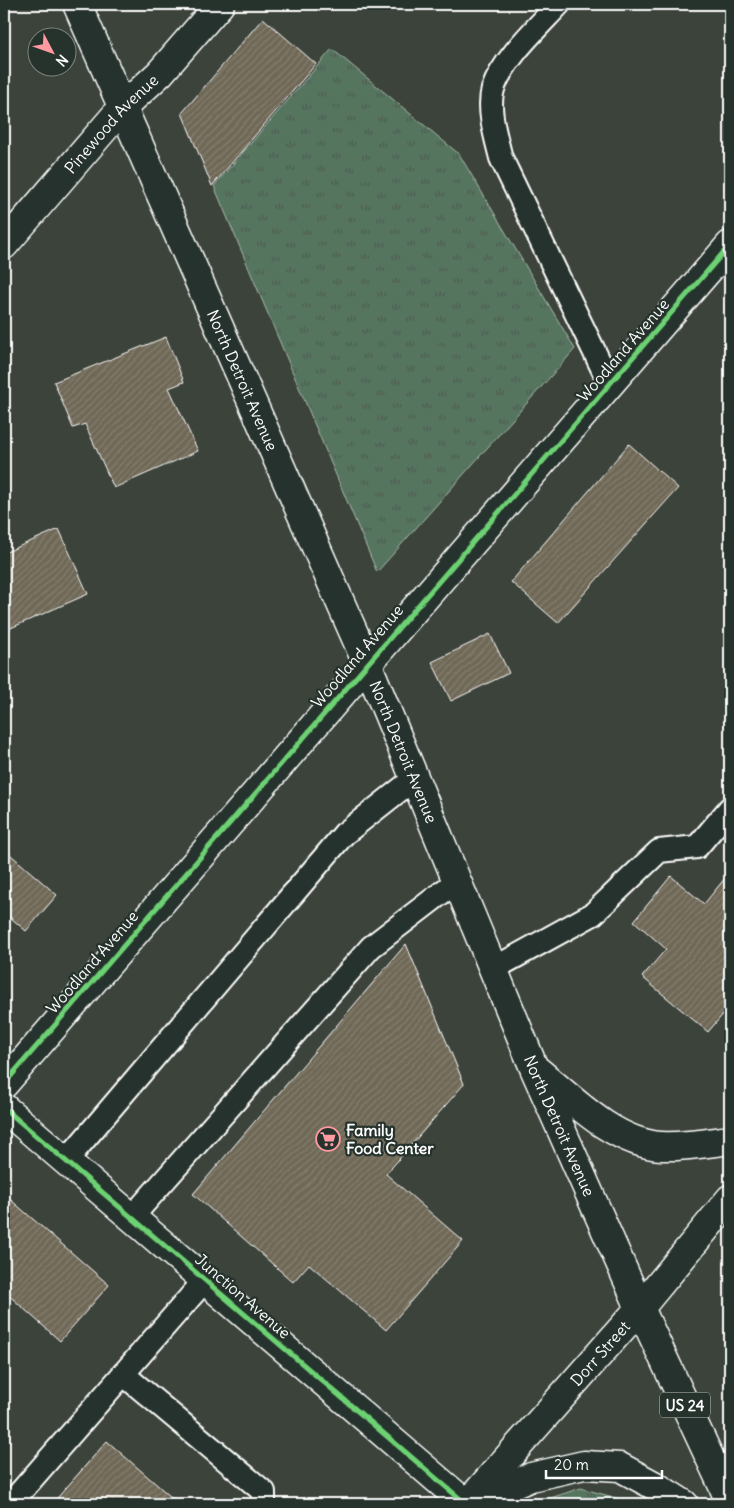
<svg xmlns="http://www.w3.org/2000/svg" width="734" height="1508" viewBox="0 0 734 1508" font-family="Delius,sans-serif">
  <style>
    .grass { fill: url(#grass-tufts); stroke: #aabaae }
    .building { fill: url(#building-hatch); stroke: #fff }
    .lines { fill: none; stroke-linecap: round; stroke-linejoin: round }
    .lane-casing { stroke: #fff; stroke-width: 26 }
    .street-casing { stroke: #fff; stroke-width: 31 }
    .secondary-casing { stroke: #fff; stroke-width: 31 }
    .primary-casing { stroke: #fff; stroke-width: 31 }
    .lane { stroke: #26332d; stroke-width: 22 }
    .street { stroke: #26332d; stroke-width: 28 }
    .secondary { stroke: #26332d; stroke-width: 28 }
    .primary { stroke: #26332d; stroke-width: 28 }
    .cycleway-casing { stroke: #26332d; stroke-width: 8 }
    .cycleway { stroke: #6cd273; stroke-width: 5 }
    .labels { text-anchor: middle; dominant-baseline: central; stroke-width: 4.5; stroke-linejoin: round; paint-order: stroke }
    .shield { fill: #26332d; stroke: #bec2c0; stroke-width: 1 }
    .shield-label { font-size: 15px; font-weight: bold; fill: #fff }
    .street-label { font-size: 16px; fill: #fff; stroke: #26332d }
    .poi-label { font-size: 16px; font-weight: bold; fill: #fff; stroke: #26332d; text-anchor: start }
  </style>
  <defs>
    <pattern id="grass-tufts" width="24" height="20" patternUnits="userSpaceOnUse" patternTransform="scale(1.25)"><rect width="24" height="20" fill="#54745e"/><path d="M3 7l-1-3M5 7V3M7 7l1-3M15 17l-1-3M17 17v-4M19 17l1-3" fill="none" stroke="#4f5c53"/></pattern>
    <pattern id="building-hatch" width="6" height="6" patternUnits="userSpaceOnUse" patternTransform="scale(1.25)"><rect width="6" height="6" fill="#6f6857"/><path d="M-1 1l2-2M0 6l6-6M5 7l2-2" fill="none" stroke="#857f70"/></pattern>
  </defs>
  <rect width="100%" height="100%" fill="#3c433a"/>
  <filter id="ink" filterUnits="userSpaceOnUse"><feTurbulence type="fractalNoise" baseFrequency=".02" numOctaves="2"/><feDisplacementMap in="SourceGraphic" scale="10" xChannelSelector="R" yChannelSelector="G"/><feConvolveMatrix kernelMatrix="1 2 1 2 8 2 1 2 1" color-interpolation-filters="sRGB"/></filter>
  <g filter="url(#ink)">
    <!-- grass -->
    <g class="grass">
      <path d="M332,49l127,105 116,195 -198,223 -163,-386z"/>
      <path d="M581,1488l57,16h-106z"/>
    </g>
    <!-- building -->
    <g class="building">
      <path d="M263,18l53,46 -104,122 -30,-73z"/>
      <path d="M166,337l18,45 -15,6 29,63 -84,37 -29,-64 -12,4 -19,-46z"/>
      <path d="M629,444l49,44 -120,135 -47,-41z"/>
      <path d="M59,529l29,65 -84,37v-78z"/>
      <path d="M490,634l19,39 -58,28 -19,-39z"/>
      <path d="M4,849l53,46 -31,36 -22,-19z"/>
      <path d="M730,872v134l-22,26 -66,-55 24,-28 -32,-28 37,-45 33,28z"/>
      <path d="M406,944l58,140 -78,90 77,67 -77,89 -77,-66 -16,18 -100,-88z"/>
      <path d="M4,1194l105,91 -49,56 -56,-50z"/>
      <path d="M107,1441l72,63h-127z"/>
    </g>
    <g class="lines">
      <!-- lane casing -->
      <g class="lane-casing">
        <g id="lane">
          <path d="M559,4c-21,23 -56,55 -66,85 -6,20 3,49 8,69l109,226"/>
          <path d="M493,969l100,-55 66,-63 38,-4 33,-39"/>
          <path d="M66,1161l278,-327 71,-56"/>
          <path d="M132,1217l239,-270 86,-66"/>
          <path d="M123,1374l141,118v12"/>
          <path d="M10,1504l195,-224"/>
        </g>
      </g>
      <!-- street casing -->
      <g class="street-casing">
        <g id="street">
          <path id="s1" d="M4,245l118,-137 38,-35 60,-69"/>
          <path d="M4,1084l726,-839"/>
          <path d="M4,1108l462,396"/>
        </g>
      </g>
      <!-- secondary casing -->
      <g class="secondary-casing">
        <g id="secondary">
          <path id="s2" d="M467,1504l173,-196 90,-109"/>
        </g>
      </g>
      <!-- primary casing -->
      <g class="primary-casing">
        <g id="primary">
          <path id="s3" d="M77,4l290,659 167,405 106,240 90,193"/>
          <path d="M538,1071c34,28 76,72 123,75 23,1 46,-3 69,-6"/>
          <path d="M468,1504l63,-27 53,-12 36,2 37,20 27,17"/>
        </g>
      </g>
      <!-- lane -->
      <use href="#lane" class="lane"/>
      <!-- street -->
      <use href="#street" class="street"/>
      <!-- secondary -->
      <use href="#secondary" class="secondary"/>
      <!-- primary -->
      <use href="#primary" class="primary"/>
      <!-- cycleway casing -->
      <g class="cycleway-casing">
        <g id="cycleway">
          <path d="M4,1084l726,-839"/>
          <path d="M4,1108l462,396"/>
        </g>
      </g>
      <!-- cycleway -->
      <use href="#cycleway" class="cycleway"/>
    </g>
  </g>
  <!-- icons -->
  <defs>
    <g id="supermarket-ring" transform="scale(1.25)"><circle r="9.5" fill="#26332d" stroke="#ff9aa2" stroke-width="1.5"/><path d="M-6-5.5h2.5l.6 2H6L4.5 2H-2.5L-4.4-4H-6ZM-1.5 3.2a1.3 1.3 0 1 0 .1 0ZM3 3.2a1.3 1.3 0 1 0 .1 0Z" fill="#ff9aa2"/></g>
  </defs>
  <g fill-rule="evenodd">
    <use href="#supermarket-ring" x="328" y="1139"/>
  </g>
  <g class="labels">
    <!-- shield labels -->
    <rect class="shield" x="660" y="1392.5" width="50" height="25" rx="4"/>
    <g class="shield-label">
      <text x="685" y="1405">US 24</text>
    </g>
    <!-- street labels -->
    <g class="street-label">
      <text stroke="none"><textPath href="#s1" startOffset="162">Pinewood Avenue</textPath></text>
      <text transform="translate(623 350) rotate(-49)">Woodland Avenue</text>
      <text stroke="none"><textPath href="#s3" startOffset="411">North Detroit Avenue</textPath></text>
      <text transform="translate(357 656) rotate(-49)">Woodland Avenue</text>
      <text stroke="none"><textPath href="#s3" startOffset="816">North Detroit Avenue</textPath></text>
      <text transform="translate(92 962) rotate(-49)">Woodland Avenue</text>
      <text stroke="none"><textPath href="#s3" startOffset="1221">North Detroit Avenue</textPath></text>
      <text transform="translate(243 1296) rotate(41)">Junction Avenue</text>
      <text stroke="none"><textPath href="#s2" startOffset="201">Dorr Street</textPath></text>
    </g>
    <!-- poi labels -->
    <g class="poi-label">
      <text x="346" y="1130">Family<tspan x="346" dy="18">Food Center</tspan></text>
    </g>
  </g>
  <!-- margin -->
  <rect width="734" height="1508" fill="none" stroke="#26332d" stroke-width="20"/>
  <rect x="10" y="10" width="714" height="1488" fill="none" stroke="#fff" stroke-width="2" filter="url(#ink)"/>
  <!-- north arrow -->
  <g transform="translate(52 52) rotate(131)"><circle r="24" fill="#26332d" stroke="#7d8581"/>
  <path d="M0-4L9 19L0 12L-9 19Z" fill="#ff9aa2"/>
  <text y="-8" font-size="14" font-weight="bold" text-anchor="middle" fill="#ffffff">N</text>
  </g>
  <!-- scale -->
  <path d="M546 1470v8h116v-8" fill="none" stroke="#ffffff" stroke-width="2.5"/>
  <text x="554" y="1470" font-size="15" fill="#ffffff" stroke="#26332d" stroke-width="4" paint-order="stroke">20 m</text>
</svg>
